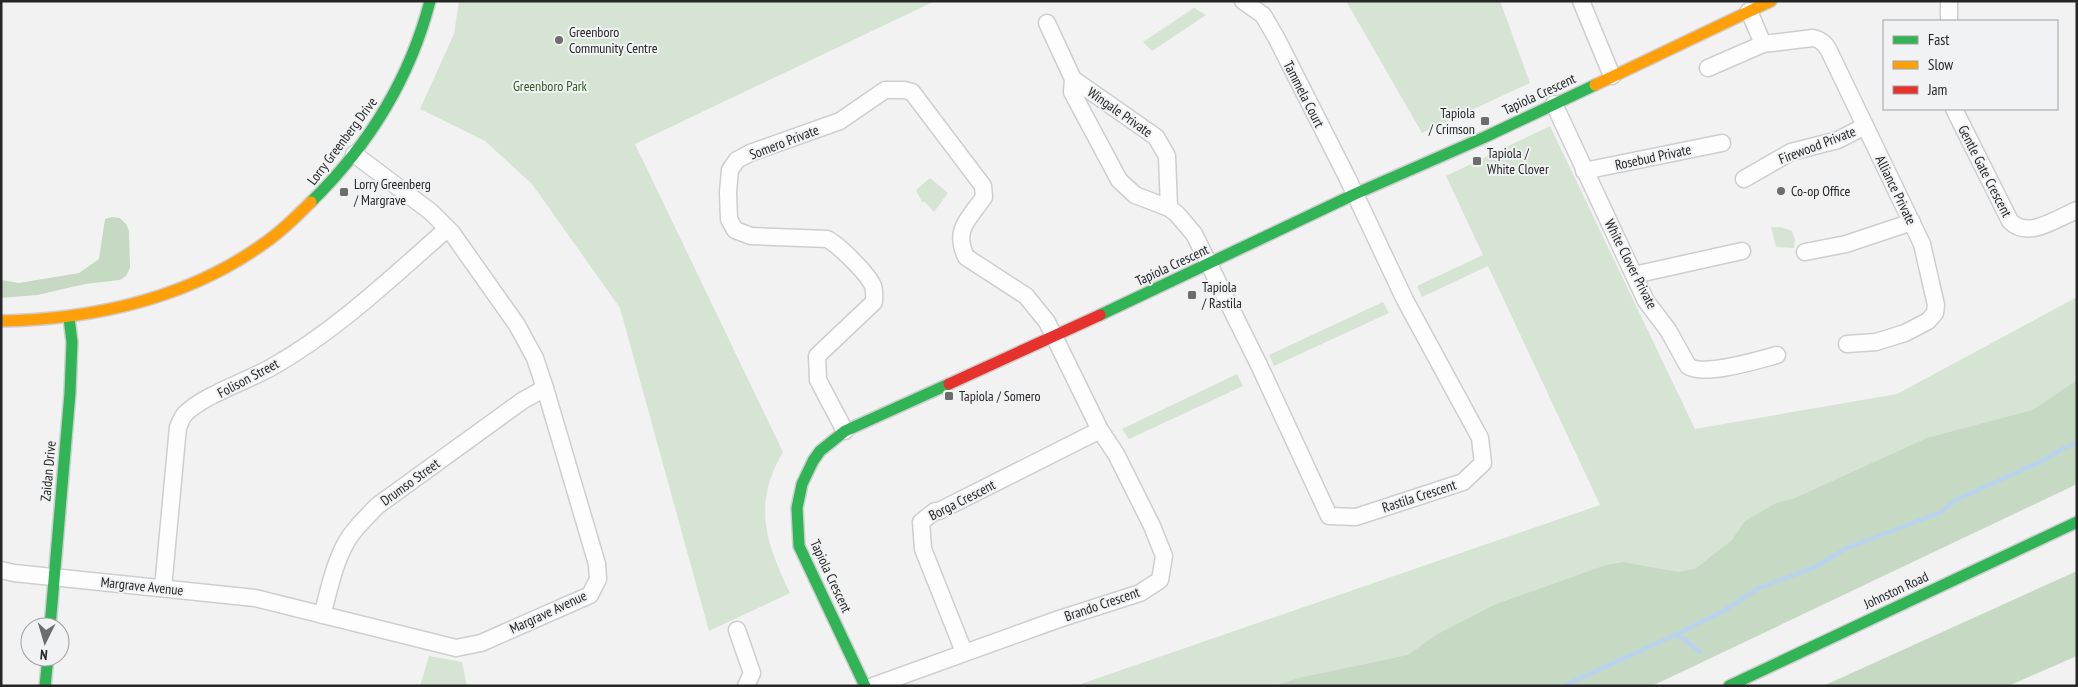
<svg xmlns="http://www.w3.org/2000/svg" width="2078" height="687" viewBox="0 0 2078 687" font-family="'PT Sans Narrow',sans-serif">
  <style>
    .green { fill: #d6e4d4 }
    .forest { fill: #c6d9c2 }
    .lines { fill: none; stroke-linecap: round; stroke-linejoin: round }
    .stream { stroke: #bbd2ef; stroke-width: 4.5 }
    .street-casing { stroke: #cecece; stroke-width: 19 }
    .fast-casing { stroke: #cecece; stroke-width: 14 }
    .slow-casing { stroke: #cecece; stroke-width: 14 }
    .jam-casing { stroke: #cecece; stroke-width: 14 }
    .street { stroke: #fdfdfd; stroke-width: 16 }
    .fast { stroke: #30b455; stroke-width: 11 }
    .slow { stroke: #ff9f0a; stroke-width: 11 }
    .jam { stroke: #e5322d; stroke-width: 11 }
    .poi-dot { fill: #6d6d6e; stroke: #f1f2f3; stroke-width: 2 }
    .labels { text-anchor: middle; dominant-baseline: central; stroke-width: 4; stroke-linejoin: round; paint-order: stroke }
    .poi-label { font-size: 14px; fill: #262627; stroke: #f1f2f3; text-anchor: start }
    .park-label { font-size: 14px; fill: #2f5b23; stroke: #f1f2f3 }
    .street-label { font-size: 14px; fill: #262627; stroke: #f1f2f3 }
  </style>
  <rect width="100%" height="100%" fill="#f2f2f2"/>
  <!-- green -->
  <g class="green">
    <path d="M459,1h476l-300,143 148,308c-31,53 -17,90 7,141l-81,38 -89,-323 -88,-124 -47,-43 -65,-32 34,-75z"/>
    <path d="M1346,1h154l30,82 -108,50z"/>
    <path d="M1194,8l12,7 -54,36 -9,-9z"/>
    <path d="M1550,126l145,303 202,-35 180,-97v182l-439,207h-563l525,-181 -112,-239 -66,31 -5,-11 66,-31 -37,-79z"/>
    <path d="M930,178l18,15 -14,19 -9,-10h-3l-6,-12z"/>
    <path d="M1771,227h10l11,4 3,9 -1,8 -18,-1z"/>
    <path d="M1383,302l6,11 -115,53 -5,-11z"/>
    <path d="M1237,374l6,12 -114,53 -7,-10z"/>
    <path d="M429,656l33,6 5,24h-47z"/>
  </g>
  <!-- forest -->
  <g class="forest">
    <path d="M112,217l8,1 6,6 3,7 1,37 -4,8 -6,4 -35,4 -48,11 -36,3v-18l18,3 60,-10 20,-14 6,-40z"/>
    <path d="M2077,380v104l-425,202h-378l25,-8 109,-23 28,-20 58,-30 112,-40 17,-3 55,10 17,-3 37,-29 13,-19 29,-17 21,-6 132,-60 106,-28z"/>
    <path d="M2077,571v85l-69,30h-185z"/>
  </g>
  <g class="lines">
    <!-- stream -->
    <g class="stream">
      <path d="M1675,635l8,3 17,14"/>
      <path d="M1563,686l112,-51 50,-25 34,-22 54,-20 34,-20 94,-36 15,-12 88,-40 18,-11 15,-6"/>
    </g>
    <!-- street casing -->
    <g class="street-casing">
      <g id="street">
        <path d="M1581,1l31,75"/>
        <path d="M1749,11l14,33"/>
        <path d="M1949,21v-20"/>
        <path d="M1047,23l26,56 83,58 11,19 2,52"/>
        <path d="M1708,68l55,-24 50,-6c10,2 14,8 18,17l91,189 14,61 -1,8 -7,8 -23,12 -29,9 -29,2"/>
        <path d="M1073,79l-1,13 47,88 16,15 34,13 8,6 17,20 66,133 69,149 27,1 107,-35 20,-19 -3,-25 -75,-138 -58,-123 -70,-138 -14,-24 -20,-14"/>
        <path d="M1554,104l92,197 22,29 20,36c16,11 70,-6 89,-11"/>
        <path d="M1954,109l56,112c18,19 47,-3 67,-11"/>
        <path d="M1584,171l138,-28"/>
        <path d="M1744,179l47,-27 47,-12 27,-14"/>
        <path d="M1805,252l41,-8 66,-22"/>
        <path d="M1634,275l108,-24"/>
        <path d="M845,431l-27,-51 -1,-24 57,-54c0,-5 1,-11 -1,-16 -5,-12 -34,-41 -46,-47l-76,-3 -16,-6 -6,-11 -1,-27 2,-22 7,-10 13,-7 90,-32 45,-31h19l8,2 71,94 1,11c-15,22 -31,32 -18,60l60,39 21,26 53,108 16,24 36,72 12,30 -4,24 -20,13 -81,26 -186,67"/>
        <path d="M1,570l13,3 241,25 201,50 25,-5 109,-48 8,-16 -1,-15 -52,-176 -10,-30 -18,-33 -65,-92 -21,-21 -77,-58"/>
        <path d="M163,588l15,-161c2,-4 4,-10 7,-13 17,-18 64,-34 87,-47 65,-37 119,-89 175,-138"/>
        <path d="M322,615c7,-24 12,-52 25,-74 7,-13 20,-24 30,-35l145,-105 23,-13"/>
        <path d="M737,630l15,43 -6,13"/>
        <path d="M964,652l-41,-103 -2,-27 14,-11h4l161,-81"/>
      </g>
    </g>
    <!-- fast casing -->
    <g class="fast-casing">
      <g id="fast">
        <path d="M311,202c57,-56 99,-124 119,-201"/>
        <path d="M1100,315l255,-121 130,-57 110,-52"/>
        <path d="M50,627l20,-234 2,-51 -3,-24"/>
        <path d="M45,686l3,-29"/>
        <path d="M865,686l-66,-140 -2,-38 5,-24 11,-23 7,-10 25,-20 104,-47"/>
        <path d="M1729,686l348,-164"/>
      </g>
    </g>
    <!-- slow casing -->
    <g class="slow-casing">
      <g id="slow">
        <path d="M1595,85l176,-84"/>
        <path d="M1,321c93,-2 188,-23 265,-79 16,-11 31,-26 45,-40"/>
      </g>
    </g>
    <!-- jam casing -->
    <g class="jam-casing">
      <path id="jam" d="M949,384l151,-69"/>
    </g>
    <!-- street -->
    <use href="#street" class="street"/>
    <!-- fast -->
    <use href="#fast" class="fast"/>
    <!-- slow -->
    <use href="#slow" class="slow"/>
    <!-- jam -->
    <use href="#jam" class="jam"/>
  </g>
  <!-- markers -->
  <g class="poi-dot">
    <circle cx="559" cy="40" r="5"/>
    <rect x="1480" y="116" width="10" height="10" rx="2.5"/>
    <rect x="1472" y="156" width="10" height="10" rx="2.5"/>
    <circle cx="1781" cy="191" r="5"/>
    <rect x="339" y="187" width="10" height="10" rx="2.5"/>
    <rect x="1187" y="290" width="10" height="10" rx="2.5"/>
    <rect x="944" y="391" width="10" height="10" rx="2.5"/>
  </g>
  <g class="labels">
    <!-- poi labels -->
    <g class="poi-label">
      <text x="569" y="32">Greenboro<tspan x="569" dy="16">Community Centre</tspan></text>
      <text x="1475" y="113" text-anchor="end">Tapiola<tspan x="1475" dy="16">/ Crimson</tspan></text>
      <text x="1487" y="153">Tapiola /<tspan x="1487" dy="16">White Clover</tspan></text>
      <text x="354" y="184">Lorry Greenberg<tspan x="354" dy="16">/ Margrave</tspan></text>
      <text x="1791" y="191">Co-op Office</text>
      <text x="1202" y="287">Tapiola<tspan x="1202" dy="16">/ Rastila</tspan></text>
      <text x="959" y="396">Tapiola / Somero</text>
    </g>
    <!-- park labels -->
    <g class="park-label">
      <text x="550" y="86">Greenboro Park</text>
    </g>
    <!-- street labels -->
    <g class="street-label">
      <text transform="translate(1304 94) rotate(63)">Tammela Court</text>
      <text transform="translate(1539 94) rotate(-25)">Tapiola Crescent</text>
      <text transform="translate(1120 112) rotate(35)">Wingale Private</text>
      <text transform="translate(342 141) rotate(-53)">Lorry Greenberg Drive</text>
      <text transform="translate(784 142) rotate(-21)">Somero Private</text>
      <text transform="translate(1817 145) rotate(-21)">Firewood Private</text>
      <text transform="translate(1653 157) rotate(-12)">Rosebud Private</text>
      <text transform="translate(1985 171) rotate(63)">Gentle Gate Crescent</text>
      <text transform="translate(1896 190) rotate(64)">Alliance Private</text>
      <text transform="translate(1631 264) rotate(63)">White Clover Private</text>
      <text transform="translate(1172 265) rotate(-25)">Tapiola Crescent</text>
      <text transform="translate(248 378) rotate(-28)">Folison Street</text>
      <text transform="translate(48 471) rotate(-85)">Zaidan Drive</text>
      <text transform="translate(410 482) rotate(-36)">Drumso Street</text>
      <text transform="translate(1419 496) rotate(-18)">Rastila Crescent</text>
      <text transform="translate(962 500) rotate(-27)">Borga Crescent</text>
      <text transform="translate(831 576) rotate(65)">Tapiola Crescent</text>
      <text transform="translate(142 586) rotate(6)">Margrave Avenue</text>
      <text transform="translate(1896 590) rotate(-25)">Johnston Road</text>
      <text transform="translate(1102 604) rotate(-19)">Brando Crescent</text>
      <text transform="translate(548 612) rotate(-25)">Margrave Avenue</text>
    </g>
  </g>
  <!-- border -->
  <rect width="2078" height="687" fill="none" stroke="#262627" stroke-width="5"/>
  <!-- legend -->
  <rect x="1883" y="20" width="175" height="90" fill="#f1f2f3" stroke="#a0a0a1"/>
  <rect x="1893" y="36" width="25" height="8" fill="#30b455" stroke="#a0a0a1"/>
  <text x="1928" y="45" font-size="15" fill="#262627">Fast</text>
  <rect x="1893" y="61" width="25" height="8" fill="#ff9f0a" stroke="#a0a0a1"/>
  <text x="1928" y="70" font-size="15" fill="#262627">Slow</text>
  <rect x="1893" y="86" width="25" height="8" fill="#e5322d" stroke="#a0a0a1"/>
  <text x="1928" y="95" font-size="15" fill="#262627">Jam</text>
  <!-- north arrow -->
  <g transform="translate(45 642) rotate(185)"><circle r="24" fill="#f1f2f3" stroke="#a0a0a1"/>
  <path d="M0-4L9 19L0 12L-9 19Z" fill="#6d6d6e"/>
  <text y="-8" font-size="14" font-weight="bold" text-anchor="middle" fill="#262627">N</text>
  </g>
</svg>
